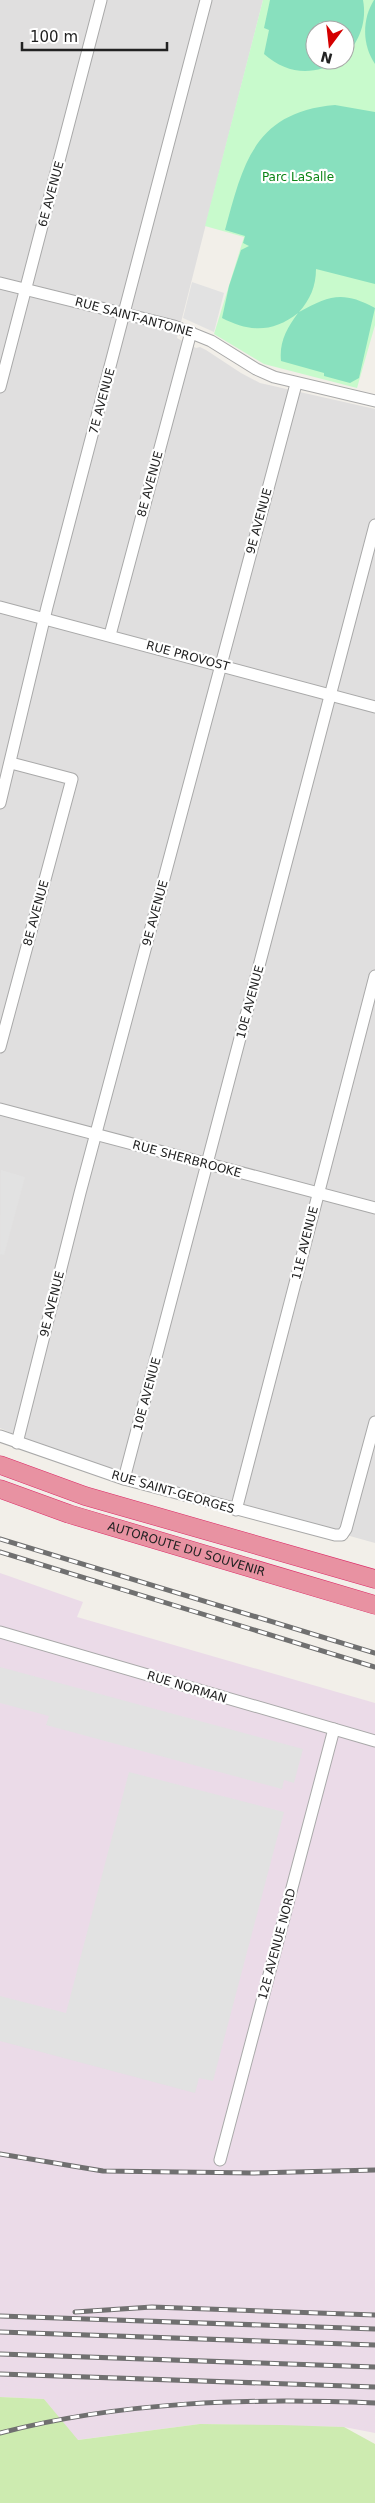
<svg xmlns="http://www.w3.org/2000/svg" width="375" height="2503" viewBox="0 0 375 2503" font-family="'DejaVu Sans',sans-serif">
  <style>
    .residential { fill: #e0dfdf }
    .industrial { fill: #ebdbe8 }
    .grass { fill: #cdebb0 }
    .park { fill: #c8facc; fill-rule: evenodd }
    .pitch { fill: #88e0be }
    .parking { fill: #e2e2e2 }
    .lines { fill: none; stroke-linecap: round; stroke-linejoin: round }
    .minor-casing { stroke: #a9a9a9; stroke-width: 13 }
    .highway-casing { stroke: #dc2a67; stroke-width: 19 }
    .minor { stroke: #fff; stroke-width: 11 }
    .highway { stroke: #e892a2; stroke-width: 18 }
    .rail-casing { stroke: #707070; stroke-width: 5 }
    .rail { stroke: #fff; stroke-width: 3; stroke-dasharray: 9; stroke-linecap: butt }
    .labels { text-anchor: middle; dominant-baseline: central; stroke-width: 4.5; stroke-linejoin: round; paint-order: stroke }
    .park-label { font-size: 12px; fill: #0c8416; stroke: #fff }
    .street-label { font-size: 12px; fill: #222; stroke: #fff }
  </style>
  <rect width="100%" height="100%" fill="#f2efe9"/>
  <!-- residential -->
  <path class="residential" d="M0,0h263l-86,338 19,10 4,-1 6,3 35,23 19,10 115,26v1134l-237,-66 -109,-36 -29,-13z"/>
  <!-- industrial -->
  <path class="industrial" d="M0,1573l83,29 -6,15 298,86v730l-31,-6 -144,-3 -123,16 -33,-41 -44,-2z"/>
  <!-- grass -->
  <path class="grass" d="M0,2397l44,2 34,41 122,-16 81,1 63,2 31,17v59h-375z"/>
  <!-- park -->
  <path class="park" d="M263,0h112v325l-18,63 -93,-24 -50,-30 30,-97 -39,-11zM315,30h30v30h-30z"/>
  <!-- pitch -->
  <g class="pitch">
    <path d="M270,0h93c4,21 -3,41 -18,56v-26h-30v30h26c-27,16 -53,15 -77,-6l5,-24 -5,-2z"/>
    <path d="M374,0h1v64c-13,-19 -13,-45 -1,-64z"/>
    <path d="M335,105l40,7v172l-59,-15c0,17 -6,31 -17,43 30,-16 43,-22 76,-4l-16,70 -9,5 -26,-7v-3l-43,-12c-2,-19 6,-33 17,-48 -25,20 -49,19 -76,5l7,-32 12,-36 8,-4 -6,-3 2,-7 -20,-6c18,-66 29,-118 110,-125z"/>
  </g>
  <!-- parking -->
  <g class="parking">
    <path d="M192,282l32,11 -10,39 -31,-14z"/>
    <path d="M1,1170l24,7 -21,78 -4,-1z"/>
    <path d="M0,1667l303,82 -9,34 -10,-3 -2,9 -236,-64 3,-9 -49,-13z"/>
    <path d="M129,1772l155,40 -71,269 -14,-3 -4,15 -195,-52v-45l66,17z"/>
  </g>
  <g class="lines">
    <!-- minor casing -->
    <g class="minor-casing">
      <g id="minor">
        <path d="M0,283l174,43 37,15 45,28 18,8 101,24"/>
        <path d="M0,387l101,-387"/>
        <path d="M0,607l375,100"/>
        <path d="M110,635l81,-303"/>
        <path d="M0,803l47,-196 159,-607"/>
        <path d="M0,1047l72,-268 -61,-16"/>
        <path d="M0,1109l375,99"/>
        <path d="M0,1436l124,43 211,56h7l4,-6 29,-107"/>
        <path d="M17,1443l63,-250 216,-809"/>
        <path d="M124,1479l251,-954"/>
        <path d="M236,1510l139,-534"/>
        <path d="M0,1632l375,109"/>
        <path d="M220,2160l114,-431"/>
      </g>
    </g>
    <!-- highway casing -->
    <g class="highway-casing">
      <g id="highway">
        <path d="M0,1465l85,31 290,83"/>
        <path id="s1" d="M0,1489l69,25 306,91"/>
      </g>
    </g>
    <!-- minor -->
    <use href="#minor" class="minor"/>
    <!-- highway -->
    <use href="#highway" class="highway"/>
    <!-- rail casing -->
    <g class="rail-casing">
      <g id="rail">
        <path d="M0,1539l375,114"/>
        <path d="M0,1552l375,115"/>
        <path d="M0,2154l103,17 151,2 121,-3"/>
        <path d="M75,2312l77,-5 223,8"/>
        <path d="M0,2316l375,13"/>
        <path d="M0,2332l375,13"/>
        <path d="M0,2354l375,13"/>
        <path d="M0,2374l375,13"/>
        <path d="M0,2433c123,-32 249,-35 375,-30"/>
      </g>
    </g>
    <!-- rail -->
    <use href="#rail" class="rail"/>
  </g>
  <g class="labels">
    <!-- park labels -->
    <g class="park-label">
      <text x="298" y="177">Parc LaSalle</text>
    </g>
    <!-- street labels -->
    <g class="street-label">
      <text transform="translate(51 194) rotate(-75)">6E AVENUE</text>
      <text transform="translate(134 317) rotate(15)">RUE SAINT-ANTOINE</text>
      <text transform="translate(102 401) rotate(-75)">7E AVENUE</text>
      <text transform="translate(150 484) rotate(-75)">8E AVENUE</text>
      <text transform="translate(259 521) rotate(-75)">9E AVENUE</text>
      <text transform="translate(188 656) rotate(15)">RUE PROVOST</text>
      <text transform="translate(36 913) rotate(-75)">8E AVENUE</text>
      <text transform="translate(155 913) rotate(-75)">9E AVENUE</text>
      <text transform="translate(250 1002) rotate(-75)">10E AVENUE</text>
      <text transform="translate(187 1159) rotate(15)">RUE SHERBROOKE</text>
      <text transform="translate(305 1243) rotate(-76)">11E AVENUE</text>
      <text transform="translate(52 1304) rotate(-76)">9E AVENUE</text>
      <text transform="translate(147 1394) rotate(-75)">10E AVENUE</text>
      <text transform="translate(173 1492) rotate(16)">RUE SAINT-GEORGES</text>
      <text stroke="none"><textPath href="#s1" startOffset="196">AUTOROUTE DU SOUVENIR</textPath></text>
      <text transform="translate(187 1687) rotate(17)">RUE NORMAN</text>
      <text transform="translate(277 1944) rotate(-75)">12E AVENUE NORD</text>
    </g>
  </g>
  <!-- north arrow -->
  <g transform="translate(330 45) rotate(195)"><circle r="24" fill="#ffffff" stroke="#a7a7a7"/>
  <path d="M0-4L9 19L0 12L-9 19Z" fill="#d40000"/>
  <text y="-8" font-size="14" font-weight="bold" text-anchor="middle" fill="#222222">N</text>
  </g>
  <!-- scale -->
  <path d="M22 42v8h145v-8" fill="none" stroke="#222222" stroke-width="2.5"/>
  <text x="30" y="42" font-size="15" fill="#222222" stroke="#ffffff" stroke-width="4" paint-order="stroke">100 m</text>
</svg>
